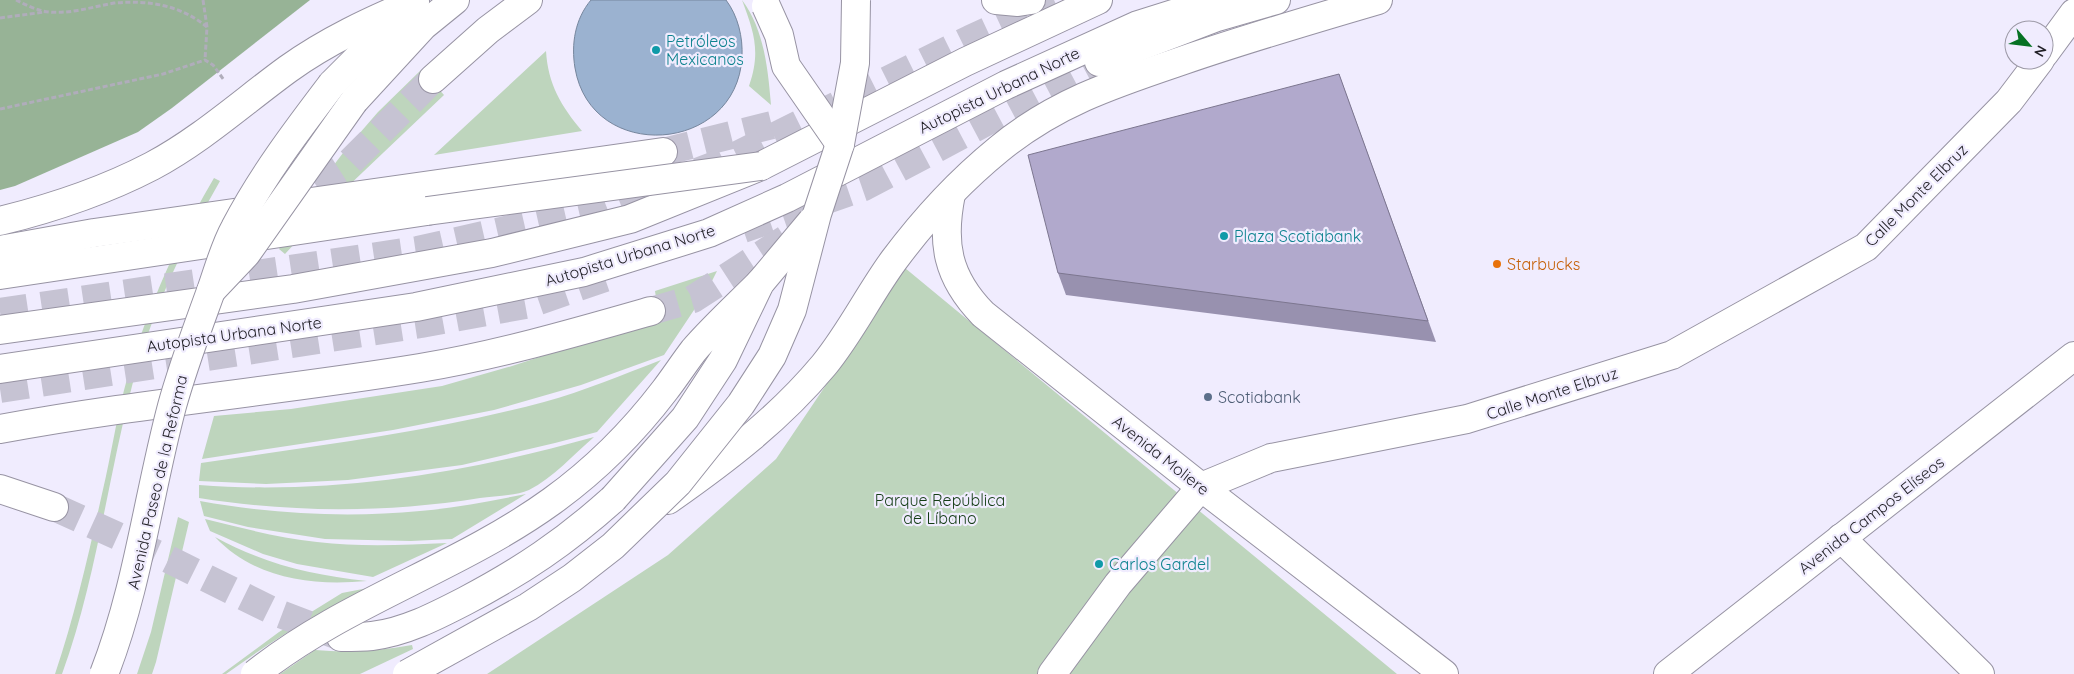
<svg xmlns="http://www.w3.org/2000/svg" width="2074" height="674" viewBox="0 0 2074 674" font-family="Quicksand,sans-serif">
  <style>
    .green { fill: #bed5bd }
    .forest { fill: #97b396 }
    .water { fill: #9bb2d0; stroke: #76869d }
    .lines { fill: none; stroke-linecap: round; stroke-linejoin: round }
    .major-tunnel { stroke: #c6c3d3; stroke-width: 28; stroke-dasharray: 28 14; stroke-linecap: butt }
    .highway-tunnel { stroke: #c6c3d3; stroke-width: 28; stroke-dasharray: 28 14; stroke-linecap: butt }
    .minor-casing { stroke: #9793a3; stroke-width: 30 }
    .major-casing { stroke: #9793a3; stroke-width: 30 }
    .highway-casing { stroke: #9793a3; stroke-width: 30 }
    .path { stroke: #b0adbb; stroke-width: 3; stroke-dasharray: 5 2.5; stroke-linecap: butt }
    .minor { stroke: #fff; stroke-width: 28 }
    .major { stroke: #fff; stroke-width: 28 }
    .highway { stroke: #fff; stroke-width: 28 }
    .major-bridge-casing { stroke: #9793a3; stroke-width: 30; stroke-linecap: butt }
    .highway-bridge-casing { stroke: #9793a3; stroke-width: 30; stroke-linecap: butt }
    .major-bridge { stroke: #fff; stroke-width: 28 }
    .highway-bridge { stroke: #fff; stroke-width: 28 }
    .wall { fill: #9891af }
    .building { fill: #b1a9cc; stroke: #7c768f }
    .culture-dot { fill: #0f9aa8; stroke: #f0ecfe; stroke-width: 2 }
    .food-dot { fill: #e8710a; stroke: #f0ecfe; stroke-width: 2 }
    .service-dot { fill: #5c6f8a; stroke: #f0ecfe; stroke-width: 2 }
    .labels { text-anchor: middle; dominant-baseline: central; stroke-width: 4.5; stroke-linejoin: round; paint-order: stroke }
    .culture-label { font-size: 16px; fill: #0d838f; stroke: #f0ecfe; text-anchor: start }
    .street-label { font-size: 16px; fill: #201f25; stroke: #f0ecfe }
    .food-label { font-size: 16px; fill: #c56008; stroke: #f0ecfe; text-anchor: start }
    .service-label { font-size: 16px; fill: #4e5e75; stroke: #f0ecfe; text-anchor: start }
    .park-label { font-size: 16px; fill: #143d15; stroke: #f0ecfe }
  </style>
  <rect width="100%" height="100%" fill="#f0ecfe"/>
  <!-- green -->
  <g class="green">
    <path d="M742,0c22,29 26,69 29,105l-22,-19c12,-34 5,-54 -7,-86z"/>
    <path d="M546,51c2,33 15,55 36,80l-148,24z"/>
    <path d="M421,70l23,25 -101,96 -58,63 -6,-5 45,-71 22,-29 32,-37z"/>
    <path d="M214,178l6,3c-37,65 -69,132 -88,205 -25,96 -36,195 -70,288h-7c22,-65 36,-131 51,-198 7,-32 12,-65 21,-97 20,-70 50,-138 87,-201z"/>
    <path d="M905,268l69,57 423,349h-910l181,-119 108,-96z"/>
    <path d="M717,271l-9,18 -44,66 -83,30 -87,25 -101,20 -191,29 12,-43 77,-7 151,-23 70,-20 147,-48 -4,-27z"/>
    <path d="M661,360l-64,72 -42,11 -93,22 -114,15 -82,4 -67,-3 2,-18c115,-17 231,-31 343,-61 40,-11 78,-27 117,-42z"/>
    <path d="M594,437c-20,17 -41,41 -65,53 -14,6 -35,6 -49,8 -93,15 -188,15 -281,0v-13c134,10 266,-12 395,-48z"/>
    <path d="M526,494l-74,45 -41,2 -86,-2 -77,-12 -44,-11 -4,-15c72,13 147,17 220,10 36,-3 71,-10 106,-17z"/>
    <path d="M178,517l11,5 -33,140 -4,12h-15l14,-42z"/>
    <path d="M205,519c37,9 74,19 112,23 43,5 87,3 130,1l-74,34 -76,-13 -34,-10 -53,-23z"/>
    <path d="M215,537c50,27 95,38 152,44 -56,5 -112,-2 -152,-44z"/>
    <path d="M373,587c-53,23 -100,53 -147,87h-4l57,-42 63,-39z"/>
    <path d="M412,645l1,4 -53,25h-80l35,-24c33,3 64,1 97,-5z"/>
  </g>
  <!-- forest -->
  <path class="forest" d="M0,0h310l-138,108 -34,24 -123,54 -15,4z"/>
  <!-- water -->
  <path class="water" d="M591,0h135c12,16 17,37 16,57 -5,97 -151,107 -167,11 -4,-24 0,-49 16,-68z"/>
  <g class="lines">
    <!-- major-tunnel -->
    <path class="major-tunnel" d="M54,507l112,51 109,54 66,25"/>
    <!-- highway-tunnel -->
    <g class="highway-tunnel">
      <path d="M663,152l109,-27"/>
      <path d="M278,203l26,-11 45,-29 84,-84"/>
      <path d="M743,229l121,-42 235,-125"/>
      <path d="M651,311l42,-12 111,-72"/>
      <path d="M0,312l418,-62 188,-43 117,-45 247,-123 84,-39"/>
      <path d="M0,389l421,-65 109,-20 86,-30"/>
    </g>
    <!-- minor casing -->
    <g class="minor-casing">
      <g id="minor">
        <path d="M2044,54l30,-41"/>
        <path d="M951,194c-10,49 -4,83 32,120l218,173 243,187"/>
        <path d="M1841,538l139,136"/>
        <path d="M1052,674l66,-90 83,-97 70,-29 196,-39 205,-64 194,-108 143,-146 31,-41"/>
        <path d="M1668,674l406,-318"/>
      </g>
    </g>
    <!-- major casing -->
    <g class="major-casing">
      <g id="major">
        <path d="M332,84l68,-68"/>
        <path d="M0,221c53,-13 104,-30 152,-55 49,-26 92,-65 136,-97 39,-28 82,-48 127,-67"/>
        <path d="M0,489l54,18"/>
        <path d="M341,637c10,0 21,0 31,-1 33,-4 64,-20 93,-35 57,-30 100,-59 148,-102"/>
      </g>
    </g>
    <!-- highway casing -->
    <g class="highway-casing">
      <g id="highway">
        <path d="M996,0l22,2 13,-2"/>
        <path d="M1099,62l118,-45 59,-17"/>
        <path d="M433,79l55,-49 40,-30"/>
        <path d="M354,101l69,-75 32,-26"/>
        <path d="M0,250l94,-17 569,-81"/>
        <path d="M0,275l427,-64"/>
        <path d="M0,330l293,-41 199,-36 138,-34 131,-53 204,-104 133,-62"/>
        <path d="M0,369l416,-62 168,-35 125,-39 78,-35 219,-113 132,-60 80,-25"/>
        <path d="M0,429c139,-26 280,-38 420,-61 78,-13 154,-35 231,-57"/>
        <path d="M668,500c57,-40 111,-81 156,-135 27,-33 45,-71 70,-105 29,-39 67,-80 105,-111 57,-47 117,-66 185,-89 64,-22 129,-41 194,-60"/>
      </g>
    </g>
    <!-- path -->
    <g class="path">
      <path d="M16,0c10,5 22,11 33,12 22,2 43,-5 65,-9 35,-3 66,2 93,24"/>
      <path d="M203,0l4,27 -2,33"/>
      <path d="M0,18l45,-6"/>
      <path d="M0,109l163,-35 42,-14 8,5 11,15"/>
    </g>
    <!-- minor -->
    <use href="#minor" class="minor"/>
    <!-- major -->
    <use href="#major" class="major"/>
    <!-- highway -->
    <use href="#highway" class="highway"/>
    <!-- major-bridge casing -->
    <g class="major-bridge-casing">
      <g id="major-bridge">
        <path d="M613,499l72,-81 38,-58 37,-77 52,-62"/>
        <path d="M104,674c34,-87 44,-178 68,-268 11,-40 26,-79 40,-118 7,-20 13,-42 23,-60 27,-52 62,-98 97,-144"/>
        <path d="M407,674l121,-67 44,-29 41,-32 65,-63 63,-79 31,-48 20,-46 25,-96 23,-70 15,-81 1,-63"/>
      </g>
    </g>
    <!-- highway-bridge casing -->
    <g class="highway-bridge-casing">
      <g id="highway-bridge">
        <path d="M766,6l13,29 7,31 54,78"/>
        <path d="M427,211l334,-45"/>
        <path d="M211,291l35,-37 108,-153"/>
        <path d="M255,674c90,-72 203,-105 297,-173 43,-31 81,-69 113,-111 10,-13 19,-27 29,-40 20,-23 44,-45 66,-67"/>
      </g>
    </g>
    <!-- major-bridge -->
    <use href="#major-bridge" class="major-bridge"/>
    <!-- highway-bridge -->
    <use href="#highway-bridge" class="highway-bridge"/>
  </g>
  <!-- wall -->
  <path class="wall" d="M1339,74l97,268 -370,-47 -8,-22z"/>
  <!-- building -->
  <path class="building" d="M1339,74l89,247 -370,-48 -30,-118z"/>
  <!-- markers -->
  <g class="culture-dot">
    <circle cx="656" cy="50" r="5"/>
    <circle cx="1224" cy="236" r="5"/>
    <circle cx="1099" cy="564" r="5"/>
  </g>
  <circle class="food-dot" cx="1497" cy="264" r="5"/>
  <circle class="service-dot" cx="1208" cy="397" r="5"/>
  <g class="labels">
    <!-- culture labels -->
    <g class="culture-label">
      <text x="666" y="41">Petróleos<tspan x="666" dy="18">Mexicanos</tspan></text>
      <text x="1234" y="236">Plaza Scotiabank</text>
      <text x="1109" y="564">Carlos Gardel</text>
    </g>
    <!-- street labels -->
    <g class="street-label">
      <text transform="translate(999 90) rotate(-26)">Autopista Urbana Norte</text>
      <text transform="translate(1916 195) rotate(-45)">Calle Monte Elbruz</text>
      <text transform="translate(630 255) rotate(-17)">Autopista Urbana Norte</text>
      <text transform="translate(234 334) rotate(-8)">Autopista Urbana Norte</text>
      <text transform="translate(1552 393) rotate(-18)">Calle Monte Elbruz</text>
      <text transform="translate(1161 455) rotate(38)">Avenida Moliere</text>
      <text transform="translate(157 482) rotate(-77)">Avenida Paseo de la Reforma</text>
      <text transform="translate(1871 515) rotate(-38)">Avenida Campos Elíseos</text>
    </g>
    <!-- food labels -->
    <g class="food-label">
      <text x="1507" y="264">Starbucks</text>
    </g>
    <!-- service labels -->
    <g class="service-label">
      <text x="1218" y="397">Scotiabank</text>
    </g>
    <!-- park labels -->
    <g class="park-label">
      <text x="940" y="500">Parque República<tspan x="940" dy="18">de Líbano</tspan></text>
    </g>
  </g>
  <!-- north arrow -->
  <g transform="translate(2029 45) rotate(118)"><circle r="24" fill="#f0ecfe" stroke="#9d9aa7"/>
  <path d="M0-4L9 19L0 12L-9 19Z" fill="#067123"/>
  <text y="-8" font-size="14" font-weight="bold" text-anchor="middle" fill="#201f25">N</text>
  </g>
</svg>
